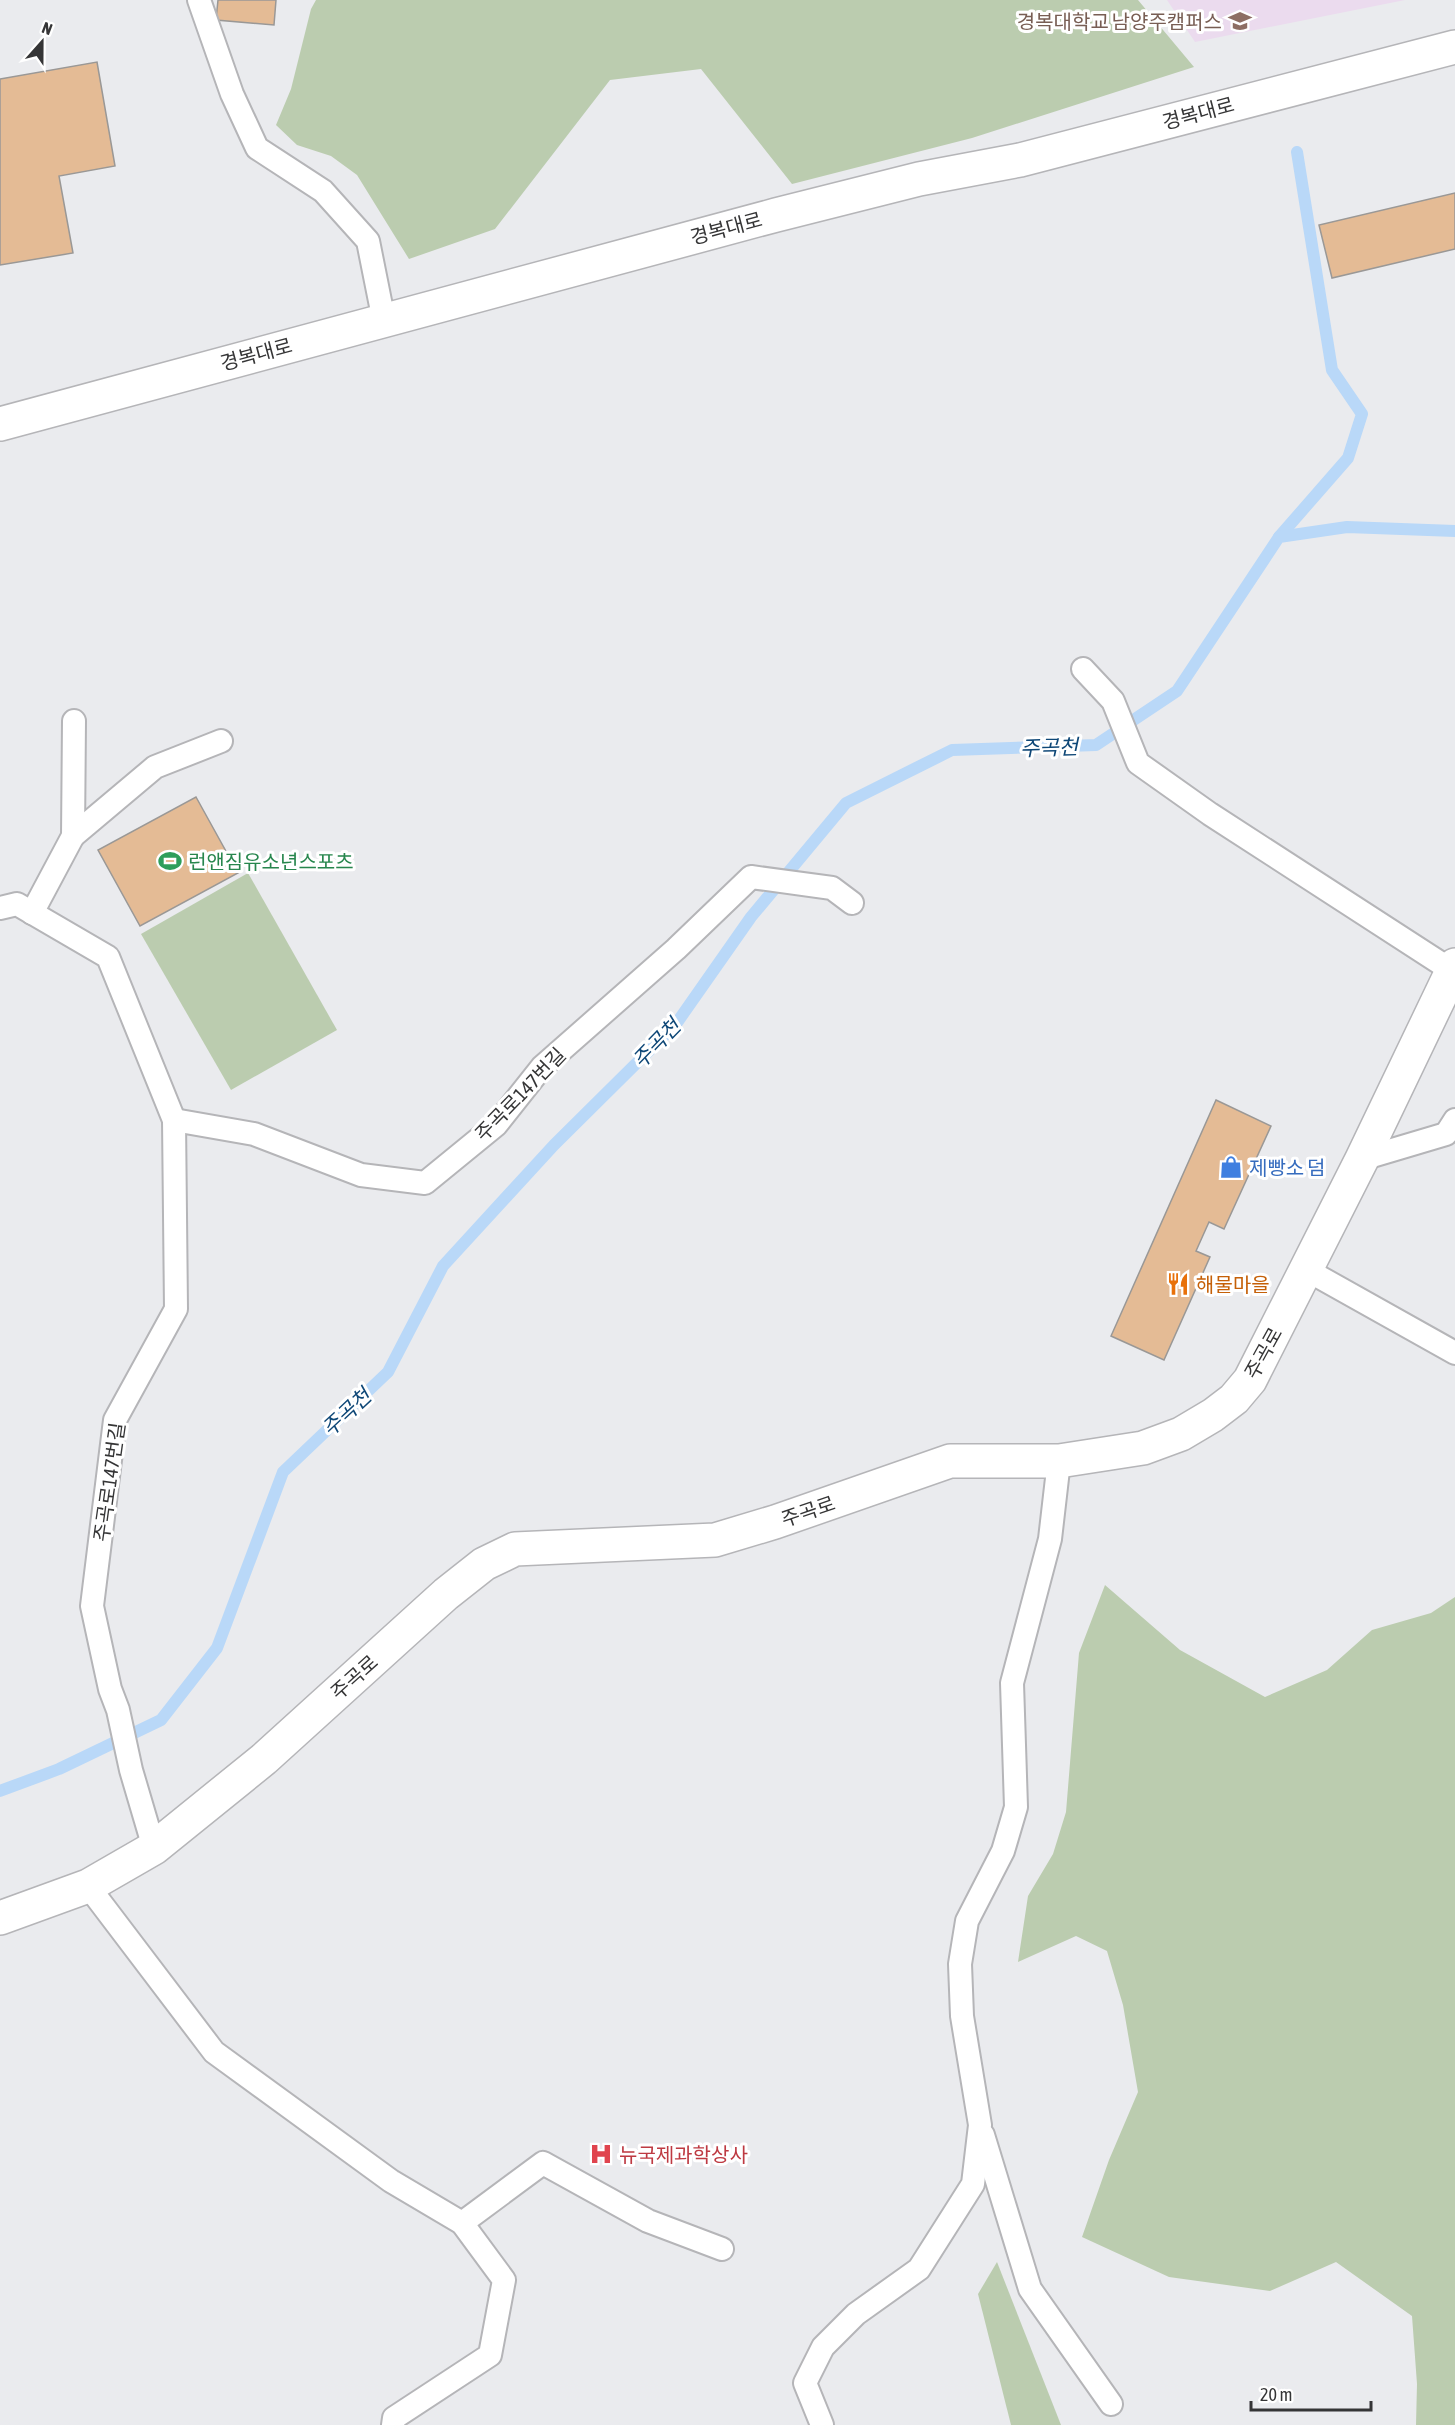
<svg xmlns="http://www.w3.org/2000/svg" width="1455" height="2425" viewBox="0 0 1455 2425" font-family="'Asap Condensed','Noto Sans KR',sans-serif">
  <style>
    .education { fill: #ebdbee }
    .green { fill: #bbccaf }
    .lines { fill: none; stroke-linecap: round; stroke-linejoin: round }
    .stream { stroke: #b9d8f8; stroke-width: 12 }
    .building { fill: #e4bb95; stroke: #9a9896; stroke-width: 1.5 }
    .service-casing { stroke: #b5b5b8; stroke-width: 26 }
    .minor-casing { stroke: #b5b5b8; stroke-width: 36 }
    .tertiary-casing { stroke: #b5b5b8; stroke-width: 36 }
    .service { stroke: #fff; stroke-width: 22 }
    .minor { stroke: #fff; stroke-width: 33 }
    .tertiary { stroke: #fff; stroke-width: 33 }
    .labels { text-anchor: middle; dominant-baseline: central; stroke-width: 6; stroke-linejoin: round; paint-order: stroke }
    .education-label { font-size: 20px; fill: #785e54; stroke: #fff; text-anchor: end }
    .street-label { font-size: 20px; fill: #353536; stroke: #fff }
    .leisure-label { font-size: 20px; fill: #27864d; stroke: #fff; text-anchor: start }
    .shop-label { font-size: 20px; fill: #366cbe; stroke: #fff; text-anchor: start }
    .food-label { font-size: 20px; fill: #c56008; stroke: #fff; text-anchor: start }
    .health-label { font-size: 20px; fill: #be3a42; stroke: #fff; text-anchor: start }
    .water-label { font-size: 21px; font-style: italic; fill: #0e4777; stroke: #fff }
  </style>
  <rect width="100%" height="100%" fill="#eaebee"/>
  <!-- education -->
  <path class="education" d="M1167,0h238l-210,42z"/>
  <!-- green -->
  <g class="green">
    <path d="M316,0h822l56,67 -222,71 -180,46 -91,-115 -91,11 -115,149 -86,30 -52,-84 -26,-19 -34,-11 -21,-20 15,-36 20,-80z"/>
    <path d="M248,873l89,157 -106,60 -90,-156z"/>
    <path d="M1105,1585l75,65 85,47 62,-27 45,-40 59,-17 24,-16v828h-39l1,-41 -5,-68 -76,-54 -66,29 -101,-14 -87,-40 27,-77 29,-68 -15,-87 -16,-54 -31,-15 -58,26 10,-66 25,-42 13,-42 13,-159z"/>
    <path d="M997,2262l64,163h-50l-33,-131z"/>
  </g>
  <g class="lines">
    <!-- stream -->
    <g class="stream">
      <path d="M1279,537l69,-79 14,-44 -30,-44 -35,-218"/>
      <path d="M0,1791l59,-22 102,-49 56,-72 66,-176 105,-100 55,-106 111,-121 122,-121 75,-107 95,-114 106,-53 144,-5 81,-54 102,-154 68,-10 108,4"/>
    </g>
  </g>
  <!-- building -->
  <g class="building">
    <path d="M218,0h58l-2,25 -58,-5z"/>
    <path d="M97,62l18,104 -56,10 14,77 -73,12v-186z"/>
    <path d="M1455,193v56l-123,29 -13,-53z"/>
    <path d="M196,797l42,76 -98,53 -42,-76z"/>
    <path d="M1216,1100l55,26 -47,103 -15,-7 -13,29 14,6 -46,103 -53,-24z"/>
  </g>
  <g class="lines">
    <!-- service casing -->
    <g class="service-casing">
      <g id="service">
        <path d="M199,0l33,94 25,54 66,43 45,50 16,80"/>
        <path d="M1083,669l30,32 25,62 72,51 241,156"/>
        <path d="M73,836l82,-69 66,-26"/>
        <path d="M0,908l17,-4 91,53 66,163 2,189 -61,111 -23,186 18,83 8,21 13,60 23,78"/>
        <path d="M32,913l41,-77 1,-115"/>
        <path d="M174,1120l80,14 107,41 64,8 71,-58 46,-58 134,-118 75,-72 81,11 20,15"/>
        <path d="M1362,1159l84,-25 9,-14"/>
        <path d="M1305,1269l150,84"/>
        <path d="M88,1886l126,166 177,129 71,42 42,57 -14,75 -96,63 -1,7"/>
        <path d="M983,2135l47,154 81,115"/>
        <path d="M462,2223l81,-60 105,58 74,28"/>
        <path d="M822,2425l-17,-42 18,-36 33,-33 63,-45 54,-85 7,-59 -18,-109 -2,-52 7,-43 36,-70 13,-44 -4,-124 38,-144 9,-78"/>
      </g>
    </g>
    <!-- minor casing -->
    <g class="minor-casing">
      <path id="minor" d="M0,1918l88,-32 66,-38 110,-89 182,-165 38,-30 31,-15 200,-9 60,-18 175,-61h109l84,-13 38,-14 32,-19 21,-16 16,-19 112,-221 93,-194"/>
    </g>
    <!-- tertiary casing -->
    <g class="tertiary-casing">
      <path id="tertiary" d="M0,424l776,-209 143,-36 101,-19 435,-113"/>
    </g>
    <!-- service -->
    <use href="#service" class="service"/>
    <!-- minor -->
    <use href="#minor" class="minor"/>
    <!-- tertiary -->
    <use href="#tertiary" class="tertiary"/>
  </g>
  <!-- icons -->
  <defs>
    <g id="university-bare" transform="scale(1.8)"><path d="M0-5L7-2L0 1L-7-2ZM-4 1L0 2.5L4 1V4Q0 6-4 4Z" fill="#8d6e63" stroke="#fff" stroke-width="2.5" paint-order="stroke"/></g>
    <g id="stadium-bare" transform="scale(1.8)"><path d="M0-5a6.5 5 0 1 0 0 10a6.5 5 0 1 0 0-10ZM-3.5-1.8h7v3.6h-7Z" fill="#2e9e5b" stroke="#fff" stroke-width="2.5" paint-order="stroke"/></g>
    <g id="shop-bare" transform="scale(1.8)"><path d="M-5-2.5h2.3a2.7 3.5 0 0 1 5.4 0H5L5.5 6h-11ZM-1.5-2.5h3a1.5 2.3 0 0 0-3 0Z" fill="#3f7fe0" stroke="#fff" stroke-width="2.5" paint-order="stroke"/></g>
    <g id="restaurant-bare" transform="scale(1.8)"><path d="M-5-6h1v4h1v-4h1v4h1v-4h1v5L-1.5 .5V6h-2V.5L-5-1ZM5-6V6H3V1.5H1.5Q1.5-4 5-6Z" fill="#e8710a" stroke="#fff" stroke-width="2.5" paint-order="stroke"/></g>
    <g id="hospital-bare" transform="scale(1.8)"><path d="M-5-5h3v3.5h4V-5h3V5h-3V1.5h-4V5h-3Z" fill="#e0444e" stroke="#fff" stroke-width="2.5" paint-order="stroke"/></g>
  </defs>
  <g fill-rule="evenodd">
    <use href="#university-bare" x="1240" y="21"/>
    <use href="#stadium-bare" x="170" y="861"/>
    <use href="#shop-bare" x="1231" y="1167"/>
    <use href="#restaurant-bare" x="1178" y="1284"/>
    <use href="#hospital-bare" x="601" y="2154"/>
  </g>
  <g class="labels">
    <!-- education labels -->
    <g class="education-label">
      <text x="1222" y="21">경복대학교 남양주캠퍼스</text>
    </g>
    <!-- street labels -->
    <g class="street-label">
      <text transform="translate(1198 113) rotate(-15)">경복대로</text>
      <text transform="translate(726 228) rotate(-15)">경복대로</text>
      <text transform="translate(256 354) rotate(-15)">경복대로</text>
      <text transform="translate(520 1094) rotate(-46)">주곡로147번길</text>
      <text transform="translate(1263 1353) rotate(-61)">주곡로</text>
      <text transform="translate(109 1482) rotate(-82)">주곡로147번길</text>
      <text transform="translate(808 1511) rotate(-19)">주곡로</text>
      <text transform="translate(354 1677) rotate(-42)">주곡로</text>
    </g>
    <!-- leisure labels -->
    <g class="leisure-label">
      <text x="188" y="861">런앤짐유소년스포츠</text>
    </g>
    <!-- shop labels -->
    <g class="shop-label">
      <text x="1249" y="1167">제빵소 덤</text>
    </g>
    <!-- food labels -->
    <g class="food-label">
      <text x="1196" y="1284">해물마을</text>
    </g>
    <!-- health labels -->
    <g class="health-label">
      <text x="619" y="2154">뉴국제과학상사</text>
    </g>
    <!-- water labels -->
    <g class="water-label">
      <text transform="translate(1049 747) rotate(-2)">주곡천</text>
      <text transform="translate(656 1043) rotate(-46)">주곡천</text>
      <text transform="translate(346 1412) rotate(-43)">주곡천</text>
    </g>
  </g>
  <!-- north arrow -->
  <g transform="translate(42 42) rotate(21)" stroke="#ffffff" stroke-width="4.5" paint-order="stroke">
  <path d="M0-4.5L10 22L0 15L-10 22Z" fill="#353536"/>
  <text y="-9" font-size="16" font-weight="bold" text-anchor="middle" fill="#353536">N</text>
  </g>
  <!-- scale -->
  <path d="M1251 2401v9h120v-9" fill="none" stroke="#353536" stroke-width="3"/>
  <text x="1260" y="2401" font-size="18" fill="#353536" stroke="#ffffff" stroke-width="4.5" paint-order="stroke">20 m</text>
</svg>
